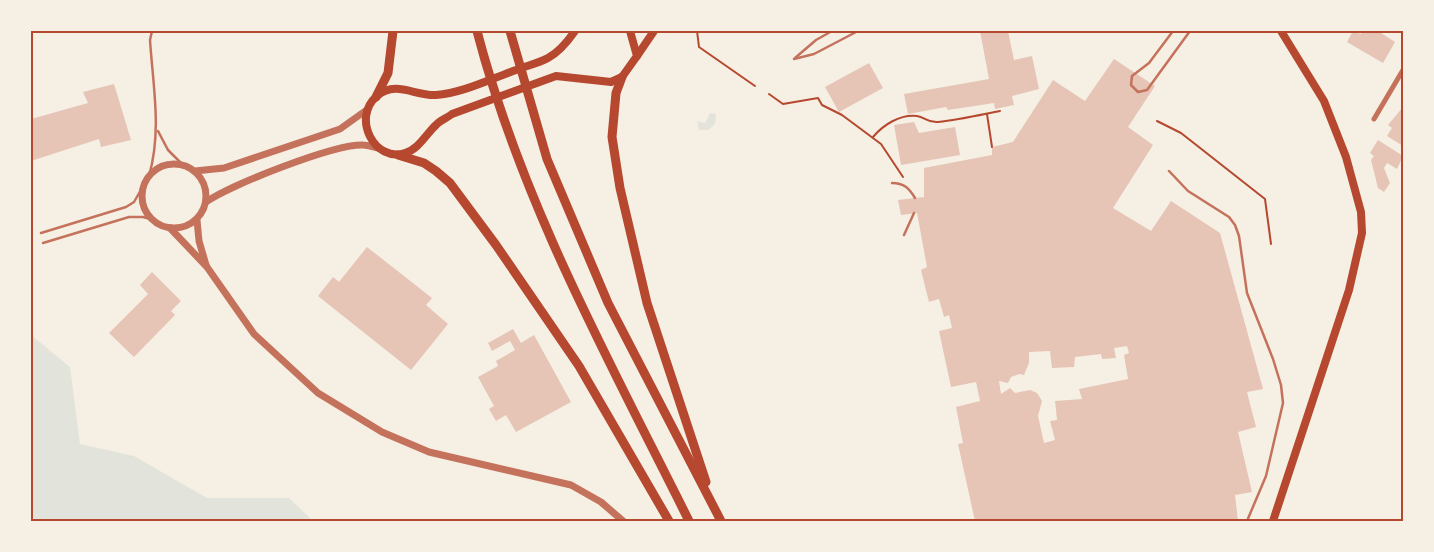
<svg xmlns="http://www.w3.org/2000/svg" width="1434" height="552" viewBox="0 0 1434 552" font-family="'Varela Round',sans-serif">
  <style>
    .green { fill: #e2e4dc }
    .building { fill: #e6c5b7; fill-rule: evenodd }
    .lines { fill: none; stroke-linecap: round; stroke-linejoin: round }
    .path { stroke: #b5482f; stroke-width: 2 }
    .service { stroke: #c5725c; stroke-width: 2.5 }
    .minor { stroke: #c5725c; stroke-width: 5 }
    .tertiary { stroke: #c5725c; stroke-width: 7 }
    .secondary { stroke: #b5482f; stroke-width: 8 }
    .trunk { stroke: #b5482f; stroke-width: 9 }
    .neatline { fill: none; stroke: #b5482f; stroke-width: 2 }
  </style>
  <rect width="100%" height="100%" fill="#f6efe4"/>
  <!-- green -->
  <g class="green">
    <path d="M710,113l6,1 -1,10 -7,6h-9l-2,-9 8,2z"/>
    <path d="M31,335l39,32 10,77 54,12 73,42h82l24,23h-282z"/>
  </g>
  <!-- building -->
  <g class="building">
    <path d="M980,31h28l6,29 18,-4 7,33 -27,7 2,9 -19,4 -1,-6 -46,7 -2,-3 -38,7 -4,-20 85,-15z"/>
    <path d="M1353,31l8,3 1,-3h16l17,11 -12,21 -36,-21z"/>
    <path d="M1114,59l41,27 -27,41 25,18 -40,63 38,23 20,-30 49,32 43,156 -16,3 9,35 -18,5 14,60 -17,3 3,26h-263l-17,-77 5,-1 -7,-36 24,-6 -4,-19 -25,5 -12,-56 13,-3 -3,-13 -5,2 -5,-18 -10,3 -8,-32 6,-3 -10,-54 -16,2 -3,-15 26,-3v-29l68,-13v-8l21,-5 40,-62 32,21zM1127,346l2,7 -5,2 4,24 -49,10 3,10 -27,2 2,19 -7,1 5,19 -11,3 -6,-27 4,-15 -5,-8 -7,-3 -15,3 -5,-5 -9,6 -2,-13 9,2 3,-6 8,-3 5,1 5,-12v-11l21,-1 2,17 22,-1 1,-10 26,-3 1,5 14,-1 -2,-10z"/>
    <path d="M869,63l14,25 -44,24 -14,-25z"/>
    <path d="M114,84l17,56 -30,7 -2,-8 -68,22v-42l57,-16 -5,-11z"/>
    <path d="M1403,107v39l-16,-10 5,-8 -4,-3z"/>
    <path d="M914,122l5,11 36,-6 5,28 -59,10 -7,-40z"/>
    <path d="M1378,140l25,16 -6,13 -10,-6 -3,5 6,15 -6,9 -6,-4 -7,-28 3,-4 -4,-3z"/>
    <path d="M367,247l65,51 -6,7 22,19 -37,46 -93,-74 15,-19 6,5z"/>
    <path d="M152,272l29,29 -10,10 4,4 -41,42 -25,-24 39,-39 -8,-9z"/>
    <path d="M513,329l8,14 13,-8 37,67 -55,30 -10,-17 -10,6 -7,-12 5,-3 -16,-29 20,-11 -2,-5 19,-11 -5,-9 -18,10 -4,-8z"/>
  </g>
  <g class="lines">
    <!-- path -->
    <g class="path">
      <path d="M697,31l2,16 56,39"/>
      <path d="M769,94l14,10 35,-6 4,7 20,10 39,29 22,33"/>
      <path d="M987,114l5,33"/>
      <path d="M1157,121l24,12 84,66 6,45"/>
      <path d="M873,137c10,-12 27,-23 44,-21 8,1 10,7 21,6 21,-2 42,-7 62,-11"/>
    </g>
    <!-- service -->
    <g class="service">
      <path d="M1173,31l-24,32 -17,13 -1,9 7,7 9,-2 43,-59"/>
      <path d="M795,58l21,-18 16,-9"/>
      <path d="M794,59l20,-5 44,-23"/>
      <path d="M158,131l10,19 15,15"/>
      <path d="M1169,171l19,20 41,26 6,8 4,11 8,57 26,66 8,26 2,18 -17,73 -19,45"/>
      <path d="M149,176c13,-45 4,-90 1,-136l2,-9"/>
      <path d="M892,183c12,0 17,5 23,15"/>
      <path d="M41,233l85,-26 8,-5 8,-14"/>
      <path d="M904,235l10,-22"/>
      <path d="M43,243l86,-26h14l11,3"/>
    </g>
    <!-- minor -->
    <path class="minor" d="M1374,119l29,-49"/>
    <!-- tertiary -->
    <g class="tertiary">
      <circle cx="174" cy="196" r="32"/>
      <path d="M195,171l29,-3 116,-39 28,-20"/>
      <path d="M206,202c24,-17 128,-58 157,-57 5,0 10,2 15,3"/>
      <path d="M197,220l2,21 7,24"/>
      <path d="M170,228l37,39 47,67 64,59 64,39 47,20 142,33 30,17 22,19"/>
    </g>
    <!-- secondary -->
    <g class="secondary">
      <path d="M575,31c-7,10 -16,21 -27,27 -9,5 -22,8 -32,12 -26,9 -53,23 -80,25 -22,1 -40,-15 -59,1 -26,22 -2,67 28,57 14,-4 21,-19 31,-28 4,-5 11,-7 16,-11l104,-38 55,6 11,-5 15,-21 -7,-25"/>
      <path d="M637,56l17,-25"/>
      <path d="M1273,521l76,-231 13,-57 -1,-21 -15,-55 -22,-56 -43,-70"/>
    </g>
    <!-- trunk -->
    <g class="trunk">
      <path d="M477,31c45,173 133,331 212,490"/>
      <path d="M510,31l37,128 61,144 113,218"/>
      <path d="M622,77l-6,16 -4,44 8,51 27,115 59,179"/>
      <path d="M376,97l12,-24 5,-42"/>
      <path d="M398,155l26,8 12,8 14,12 46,62 83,121 90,155"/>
    </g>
  </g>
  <!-- border -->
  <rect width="1434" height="552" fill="none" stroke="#f6efe4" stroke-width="65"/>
  <rect x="32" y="32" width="1370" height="488" class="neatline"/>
</svg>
